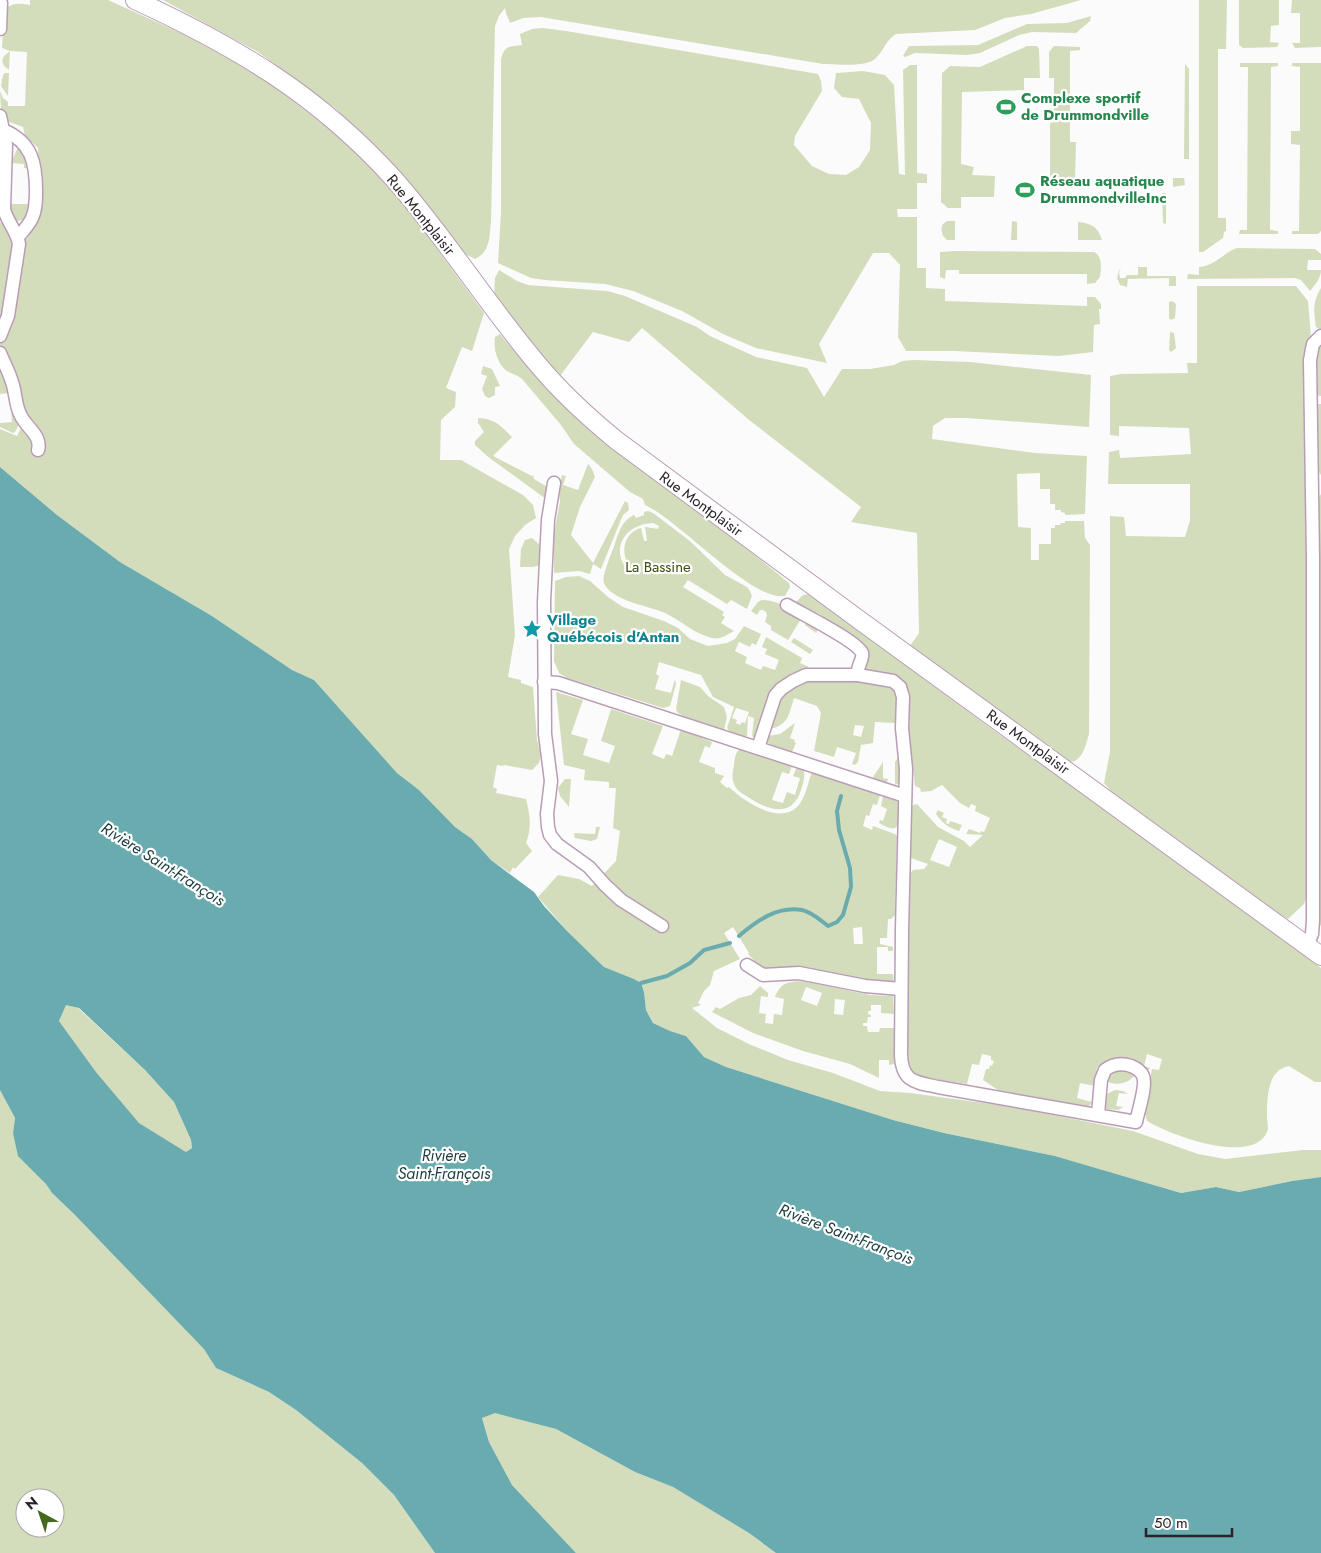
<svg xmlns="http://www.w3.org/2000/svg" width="1321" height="1553" viewBox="0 0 1321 1553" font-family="Jost,sans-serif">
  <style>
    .green { fill: #d4ddbb; fill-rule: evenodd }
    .water { fill: #69abae; fill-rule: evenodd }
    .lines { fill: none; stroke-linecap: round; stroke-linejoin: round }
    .stream { stroke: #69abae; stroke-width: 4 }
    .street-casing { stroke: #b99db6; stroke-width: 15 }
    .secondary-casing { stroke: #b99db6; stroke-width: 20 }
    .street { stroke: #fff; stroke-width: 12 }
    .secondary { stroke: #fff; stroke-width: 18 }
    .labels { text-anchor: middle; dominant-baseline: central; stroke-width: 4.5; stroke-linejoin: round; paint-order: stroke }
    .leisure-label { font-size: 15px; font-weight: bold; fill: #27864d; stroke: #fff; text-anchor: start }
    .street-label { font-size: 15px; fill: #2b212a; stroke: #fff }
    .park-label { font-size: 15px; fill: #414c15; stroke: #fff }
    .culture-label { font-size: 15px; font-weight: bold; fill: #0d838f; stroke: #fff; text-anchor: start }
    .water-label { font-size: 16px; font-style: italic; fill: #1b3c3e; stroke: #fff }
  </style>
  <rect width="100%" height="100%" fill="#fbfbfb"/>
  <!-- green -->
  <g class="green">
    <path d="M30,0h78l117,53 38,25 79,61 34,32 28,33 80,109 -12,38 -10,-4 -16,41 10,4 -1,15 -14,13 -1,40h21l62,35 10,10 3,13 -11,7 -10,11 -6,13 6,86 -7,42 13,3v3l12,4 4,53 4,15 -2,8 -7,7 -28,-5 -1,1 -6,-1 -4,22 4,2 -1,4 30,6c4,16 6,28 0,44l6,8 -17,18 -2,-2 -3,6 -19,-13 -19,-21 -17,-12 -36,-37 -22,-17 -83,-93 -22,-10 -80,-54 -92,-54 -63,-47 -57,-48v-38l17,7 8,-16 -5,3 -5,9 -2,1 -13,-6v-4l12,-1 -2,-29 -10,1v-172c7,5 10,11 11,19l16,-2c18,-26 12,-61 11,-91l-13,-12 -2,-9 -19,-7 -3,-10 -1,-19 3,7 5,4v4h17l2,-54 -17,-1 -1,19 -5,-4 -2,-5 2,-5 6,-5 -8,-3 2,-37c7,-9 16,-8 26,-6z"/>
    <path d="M163,0h918l-50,14 -26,4 -30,12 -79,4c-11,7 -11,15 -20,24 -10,10 -39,6 -53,6l-282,-47 -18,1 -13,5 -4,-10 -1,-5 -6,8 -4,10 -4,196c-2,15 0,29 -16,37l-10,-5 -75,-93 -55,-53 -77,-56z"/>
    <path d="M1199,0h28l-1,49h-8v169h8v13l-2,1 -1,6 -20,14h-4z"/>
    <path d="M1239,0h40v25l-8,1 -1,16 9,1 -2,4 -34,1 -4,-3z"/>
    <path d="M1292,0h29v47l-26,1 -3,-5h8v-30h-9z"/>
    <path d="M1091,16l-1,5 -14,12 -44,-1 -13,3 -39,18 -13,2 -52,-2 -10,4 -2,-1 6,-10 69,-1 49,-21 40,-1z"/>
    <path d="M543,28l23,3 252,43 3,7 1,10 -27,45 -1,9 18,21 17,8 17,1 13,-8 11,-17 1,-27 -12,-24 -17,-2 -8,-9 2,-15 27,-2 22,4 9,10 5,89 6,1 -2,-105 7,-5h7v108l10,1v9h-10v26h-20l1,8h19v51h9v20l19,1v12l142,5v-9h8l6,7v5h-2l1,15 -6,1 -1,27 -34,4 -105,-5h-48l-8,-14 2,-72 -11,-12h-16l-54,91 8,19 -71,-15 -33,-14 -41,-23 -49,-20 -28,-7 -60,-4 -14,-2 -33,-15 3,-51v-152c3,-15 8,-13 21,-15l-2,-11 12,-5z"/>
    <path d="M1027,46h10l2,3 1,29h-16v12l-62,2 -1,72 13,3 -2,8 23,1 -1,21h-33v11h-13l-7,-6 1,-129 8,-7 30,1z"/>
    <path d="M1054,46l26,1v3l-10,1v91h6l-1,37h-25v-56l4,-1v-44h-5v-26z"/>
    <path d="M1240,63h38v3l-7,1 -1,163 8,1v3h-39l1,-4h7l1,-163h-8z"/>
    <path d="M1292,63h29v168l-3,3h-26v-3h7l1,-86 -9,-1v-13h9v-64l-8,-1z"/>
    <path d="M1185,64l4,5v90h-5z"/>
    <path d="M5,73h4l-1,23 -7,-10 2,-11z"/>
    <path d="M17,149h3l12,19h-8v-4l-13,-1z"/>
    <path d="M1173,178h11l1,7 -12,2z"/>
    <path d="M1162,193h4v31l-3,-1z"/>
    <path d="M6,204h26l-7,15 -10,3z"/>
    <path d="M947,221h8v19h-8l-4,-4c-2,-7 -3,-11 4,-15z"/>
    <path d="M1012,221l5,1v18h-6z"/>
    <path d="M1078,222c13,1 20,5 24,18h-24z"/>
    <path d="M1237,248l78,1 6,5v6h-13l-1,10h14c0,8 -6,15 -11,21l-9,-11 -6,-2 -108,1 1,-5 11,1v-8c16,-1 24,-14 38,-19z"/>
    <path d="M955,251l139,1c9,5 7,16 6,25l-5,6 -8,1v-10h-128v-4h-13l-1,9 -5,-2v-25z"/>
    <path d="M1138,267h9v9h29v10h-7v-8l-41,1 -1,8 -7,-2 -3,-7 2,-8 2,-1 -2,3 1,6h5l2,-3h11z"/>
    <path d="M499,270l18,11 11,4 79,6 18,5 72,31 13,9 46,21 51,11 17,29 18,-28h28l24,-4 8,-4 12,-1 56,2 121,13 -2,52 -122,-9h-22l-12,8 -1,13 103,14 52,3 -2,58 -20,1v-2l-4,-1v-2h-6v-6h-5v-15h-10v-16l-23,1 1,53 13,1v32h8v-16h12v-16h4v-3h5l1,-2h4v-2h19l1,17 5,7 -1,189c-3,10 -6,26 -18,28l-161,-116 9,-13 -2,-100 -66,-11 10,-15 -113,-88 -106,-91 -13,14 -36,-10 -33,44 -22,-25 -44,-55 1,-18z"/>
    <path d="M1197,286h99l12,15 3,36 -8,19 4,193 1,345 -4,10 -16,15 -14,-8 -163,-120 -7,-8 6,-31v-236l14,1 2,19 59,1 5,-17v-36h-82l1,-32 10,-2 1,8 71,-4 -2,-26 -70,-2v10l-9,-1v-59l11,-2 67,-1 -1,-10h10z"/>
    <path d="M1321,288v42h-1l-4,-3c-2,-16 -4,-24 5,-39z"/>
    <path d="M1172,301l4,3 -1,14 -4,2 -2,-2v-16z"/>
    <path d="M1170,332l4,1 2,15 -5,4 -2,-2z"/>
    <path d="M500,334c80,102 191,167 289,249l1,4 -5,9c-33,6 -106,-76 -140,-91l-2,-6 -13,-7 -56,-48 -13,-19 -39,-46c-5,-4 -10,-5 -15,-8 -10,-7 -14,-23 -12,-34z"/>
    <path d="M1321,343v53l-6,-1 2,-47z"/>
    <path d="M483,366l9,3 8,17 -5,1v8l-6,3 -4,-2 -3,-7 5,-13 -6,-2z"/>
    <path d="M1315,404h6v71l-4,-6z"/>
    <path d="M478,418c17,1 22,7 34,19l-19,19 39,20 1,-1 1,4 17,10 -5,10 -59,-43 -12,-11v-4l9,-9 -6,-9z"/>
    <path d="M588,464l4,5 3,8 -15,30 -9,28 22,28 32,-62 3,2 1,7 -6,5 -3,7 -19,47 -8,-5 -3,10 -11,-3 -25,2v-40l6,-31 -1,-15 3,-12 4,1 -3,9 15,5z"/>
    <path d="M1321,494v432l-2,-2 -3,-412 1,-11z"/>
    <path d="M648,511l5,2 37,28 35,34 22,12 3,4 2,5 -5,13 -16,-9 -4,4 -39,-24 -5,7 41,25 -2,3 3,2 -4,6 13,8c-7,4 -14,9 -22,7 -18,-4 -30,-17 -47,-25 -15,-7 -54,-12 -61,-30 -3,-7 9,-32 11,-40 4,-11 7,-23 19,-28l2,3 8,-3v-3zM653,523l6,3 -1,3 -13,-2 2,14h-3l-3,-13c-17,5 -21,23 -12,38l-3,2c-16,-23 2,-44 27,-45z"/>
    <path d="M532,538l7,6 1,21 -7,2h-13l1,-18 4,-9z"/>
    <path d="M579,576l11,5 18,16 15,10 41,14 14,7 12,11 18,7 19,-3 8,-4 9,-13 17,8 -5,11 -4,-2 -2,4 -11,-5 -4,9 12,6 -2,6 16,7 2,-4 12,4 4,-10 -14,-6 2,-5 -5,-2 4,-10 36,21 -2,5 9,4 -23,13 -32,58 -2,-2 2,-18 -6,-2 -1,20 -2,1 -16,-6 -2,-3 7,-21 -21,-10 -12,-22 -42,-13 -3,12 3,2 -4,13 16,4 4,-14 1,5 -6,22 -7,2 -96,-30 -8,-5 -5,-12 1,-80 11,-4zM736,708l13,4 -4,11 -3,-1 -2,3 -4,-2 1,-3 -5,-2z"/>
    <path d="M809,594l188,139 64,44 260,191v114h-6l-26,-16c-22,4 -22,32 -22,51 0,4 2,11 0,15 -15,34 -97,3 -120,-11l-3,-11 8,-41 7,1 3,-11 -15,-5 -3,12 6,2 -5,5 -5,-10c-19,-6 -26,-6 -43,5l-2,18 -15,-3 -3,15 15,4 -4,6 -90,-18 -15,-10 3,-11h3l1,-4 2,1 2,-5 -3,-1v-4l-9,-2 -3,11 -7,-1 -5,20 -46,-7 -9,-3 -3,-9 -2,-34 1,-155 5,-6 11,-1 4,-5 -17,-6v-50l2,-3 4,-1 21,23 26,14 6,6 13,-12 -17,-1 3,-5 11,4 1,-2 3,1 6,-14 -15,-7 1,-5 -5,-2 -2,4 -9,-5 -18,-18 -11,6 -10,1 -1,-4 -5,-2 -11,-97 -41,-17 2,-23 -47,-36 -20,-6 -2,-5 7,-7zM939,839l18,8 -8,20 -19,-7z"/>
    <path d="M762,600c21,0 39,17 56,29l-2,4 -11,-8 1,-3 -5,-3 -13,21 -17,-10v-4l-6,-4 2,-7 -1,-3 -3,-2h-3l-3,5 -6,-4 7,-9z"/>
    <path d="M794,638l19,12 -3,4 -19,-12z"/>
    <path d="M846,678l48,6 5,7 -1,16 -3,16 -20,-1 -2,21 -12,2 -3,17 -3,3 -3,-1 4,-11 -19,-6 -3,10 -20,-6 7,-38 -4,-7 -23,-8c-6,19 -5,26 -26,32 4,-11 6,-24 11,-34 10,-20 48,-18 67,-18zM855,725l9,1 -3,11 -8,-2z"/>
    <path d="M681,680l19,7 8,9 16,11 3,10 -3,13 -37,-11 -10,-7 -1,-3z"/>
    <path d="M556,692l27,8 -12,34 17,5 -5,16 26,8 6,-17 -14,-5 10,-32 52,17 -11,28 12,5 2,-5 6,2 9,-27 31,13 -2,6 -5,-2 -6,16 16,6v5l9,3 -4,6 7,6 2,-1c15,14 50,39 69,19 7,-8 10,-22 13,-32l3,-2 66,23 -3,10 -4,-1 -4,12 -3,-1 -3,11 9,4 1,-4 22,8 2,2 -2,79 -4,4h-3l-1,19h-7v6l13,3v4h-5v-4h-11v27h16l1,9 -40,-4 -56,-12 -28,3 -9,-2 -13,-14 1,-1 -16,-26 -9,6 16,26 -26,12 -4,14 -6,6 -6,12 3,2 -9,3 25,20 32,16 39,16 45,13 47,18 30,2 104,14 119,24 65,23 27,5 78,-9h18v27l-29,4 -53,11 -23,-5 -35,6 -126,-37 -111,-23 -51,-13 -167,-53 -22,-10 -18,-21 -16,-5 -17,-8 -7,-13 -2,-18 -3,-9 -7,-4 -30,-12 -37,-36 -29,-34 20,-22 21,4 13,7 24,-25 4,-30 -7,-3 3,-40h-7v-6l-25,-2 1,-10 -21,-5zM862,927l1,17h-9l-1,-16z"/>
    <path d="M795,723l-5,15 5,2 -1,2 2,1 -4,9 -23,-8 -3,-8 14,-2z"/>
    <path d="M741,748l51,18 -3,8 -7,-2 -10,28 11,3 4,-11 8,3 5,-17 -7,-2 4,-9 7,4c1,6 -1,13 -3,19 -9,29 -34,20 -53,7 -5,-3 -12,-7 -14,-13 -3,-6 -1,-13 0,-19 1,-7 1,-13 7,-17z"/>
    <path d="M898,758l3,18 -2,7 -4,2v-23z"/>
    <path d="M883,762v16l5,1 -1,3c-6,1 -10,0 -14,-5z"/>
    <path d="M565,779h6l-2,28 -9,-11 -2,-8z"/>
    <path d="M883,796l15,6c0,6 4,23 -3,26 -4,2 -12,-3 -16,-5l1,-3 3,1 4,-12 -6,-3z"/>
    <path d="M938,810l6,3 -2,4 5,2 -1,4 3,1 1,-3 12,4 -3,6c-10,-3 -17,-8 -23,-17z"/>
    <path d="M596,827h4l-3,12 -6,2 -16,-3 -1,-5 21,1z"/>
    <path d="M803,981l67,14 23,1 1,18 -13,-1v-8h-10v6h-3v3l3,1v2h-3l-1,6h-4v3h4l1,6h11l1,-4h15l-1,36 -5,1v-5h-10v18l-29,-14 -47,-13 -50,-18 -41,-21 4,-5 4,2 19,-11 12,-3 9,-9 8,7v4l-7,-1 -2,17 7,1 -1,9 8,1 1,-10 8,1 2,-16 -9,-2c6,-15 13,-15 28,-16zM806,987l16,6 -5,13 -16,-6zM835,999l10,1 -2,15 -9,-1z"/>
    <path d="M66,1004l12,4 67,62 29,32 17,38 1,8 -6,4 -47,-29 -43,-51 -37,-51z"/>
    <path d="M1110,1070l22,1 2,5c-6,8 -19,10 -28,5z"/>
    <path d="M0,1090l15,28 -2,15 39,60 23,22 130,134 11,19 53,24 27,18 66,53 32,32 41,58h-435zM25,1498h30v30h-30z"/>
    <path d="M1116,1090l7,1 5,3 -9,-1 -3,13 7,1 -4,3 -12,-1 -3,-2c1,-11 1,-14 12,-17z"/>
    <path d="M495,1412l61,17 79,43 38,15 76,46 27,20h-200l-64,-68 -23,-43 -7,-24z"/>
  </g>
  <!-- water -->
  <path class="water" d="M0,467l57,48 63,47 92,54 80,54 22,10 83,93 22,17 36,37 17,12 19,21 43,32 10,14 23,25 37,36 30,12 7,4 3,9 2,18 7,13 17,8 16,5 18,21 22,10 167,53 51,13 111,23 126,37 35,-6 23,5 53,-11 29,-4v376h-545l-27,-20 -76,-46 -38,-15 -79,-43 -61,-16 -13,5 7,24 23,43 64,68h-141l-41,-58 -32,-32 -66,-53 -27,-18 -53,-24 -12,-19 -129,-134 -23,-22 -6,-9 -28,-28 -5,-23 2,-15 -15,-28zM66,1005l13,3 66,62 29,32 17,38 1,8 -6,4 -47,-29 -43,-51 -37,-51z"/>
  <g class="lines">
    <!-- stream -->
    <g class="stream">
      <path d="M739,936c17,-15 38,-30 63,-26 10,2 18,10 26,16l9,-4 6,-7 8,-28 -1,-19 -11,-38 -2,-19 4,-15"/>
      <path d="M641,983l26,-7 23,-13 14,-13 26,-7"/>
    </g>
    <!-- street casing -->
    <g class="street-casing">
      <g id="street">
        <path d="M0,29l1,-26"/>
        <path d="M0,116l6,28 -2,65c3,13 13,22 15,35l-11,72 -8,20"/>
        <path d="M3,130c29,12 33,33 33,61 0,9 0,19 -4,27 -3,7 -9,13 -14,19"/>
        <path d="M0,353c4,10 9,19 12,29 4,11 3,24 9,34 6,12 21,20 17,34"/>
        <path d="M554,483l-6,37 -4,82 1,132 6,47 -4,33 1,13 2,8 7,9 32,23 16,18 16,15 41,26"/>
        <path d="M787,605c13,8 70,36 75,48 2,6 -6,14 -4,22"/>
        <path d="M544,682l14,1 347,113"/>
        <path d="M758,748l17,-52 6,-7 12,-8 13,-6h52l35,6 7,6 3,10 -1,31 4,41 -4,160 -1,126c1,27 14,27 37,32l198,35c2,-10 11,-37 7,-46 -2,-5 -7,-8 -12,-10 -9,-3 -18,-2 -26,4l-4,10 -3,34"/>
        <path d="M1307,946l5,-12 1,-14v-361l-3,-199 3,-16 8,-8"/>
        <path d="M747,965l16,10 36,-2 66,13 36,3"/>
      </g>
    </g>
    <!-- secondary casing -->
    <g class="secondary-casing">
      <path id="secondary" d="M135,0c102,47 183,95 259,179 52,59 94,127 146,188 23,27 48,50 76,73l242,179 463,337"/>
    </g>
    <!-- street -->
    <use href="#street" class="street"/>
    <!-- secondary -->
    <use href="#secondary" class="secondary"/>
  </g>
  <!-- icons -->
  <defs>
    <g id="stadium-bare" transform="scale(1.5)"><path d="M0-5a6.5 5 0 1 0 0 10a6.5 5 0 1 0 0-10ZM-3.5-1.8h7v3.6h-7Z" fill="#2e9e5b" stroke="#fff" stroke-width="2.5" paint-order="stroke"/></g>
    <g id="sight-bare" transform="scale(1.5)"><path d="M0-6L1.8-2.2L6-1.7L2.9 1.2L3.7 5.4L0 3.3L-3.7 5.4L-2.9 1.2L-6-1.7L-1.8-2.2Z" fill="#0f9aa8" stroke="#fff" stroke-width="2.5" paint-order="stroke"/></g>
  </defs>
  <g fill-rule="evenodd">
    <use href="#stadium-bare" x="1006" y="107"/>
    <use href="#stadium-bare" x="1025" y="190"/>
    <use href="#sight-bare" x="532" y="629"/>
  </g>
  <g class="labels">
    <!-- leisure labels -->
    <g class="leisure-label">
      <text x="1021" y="98">Complexe sportif<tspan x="1021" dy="17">de Drummondville</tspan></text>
      <text x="1040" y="181">Réseau aquatique<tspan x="1040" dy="17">DrummondvilleInc</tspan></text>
    </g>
    <!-- street labels -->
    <g class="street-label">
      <text transform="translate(421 215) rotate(51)">Rue Montplaisir</text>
      <text transform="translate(701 504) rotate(36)">Rue Montplaisir</text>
      <text transform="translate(1028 742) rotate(36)">Rue Montplaisir</text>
    </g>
    <!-- park labels -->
    <g class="park-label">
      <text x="658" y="567">La Bassine</text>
    </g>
    <!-- culture labels -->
    <g class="culture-label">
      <text x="547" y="620">Village<tspan x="547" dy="17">Québécois d'Antan</tspan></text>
    </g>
    <!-- water labels -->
    <g class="water-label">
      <text transform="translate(163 864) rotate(32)">Rivière Saint-François</text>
      <text x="444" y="1155">Rivière<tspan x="444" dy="18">Saint-François</tspan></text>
      <text transform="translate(846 1234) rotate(21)">Rivière Saint-François</text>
    </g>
  </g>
  <!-- north arrow -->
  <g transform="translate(40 1513) rotate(320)"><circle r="24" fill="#ffffff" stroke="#aaa6aa"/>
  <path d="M0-4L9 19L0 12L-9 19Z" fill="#46681f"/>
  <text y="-8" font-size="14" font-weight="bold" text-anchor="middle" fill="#2b212a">N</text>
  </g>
  <!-- scale -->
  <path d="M1146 1528v8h86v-8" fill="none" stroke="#2b212a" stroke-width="2.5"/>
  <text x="1154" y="1528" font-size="15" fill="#2b212a" stroke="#ffffff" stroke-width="4" paint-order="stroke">50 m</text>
</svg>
